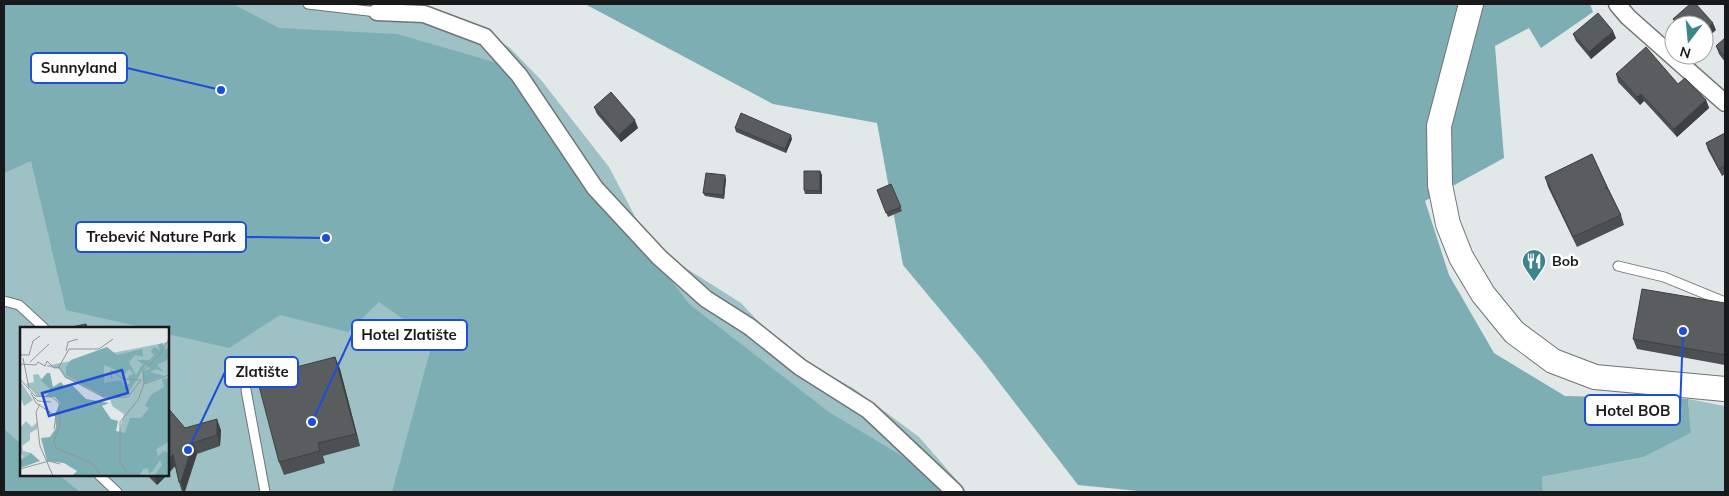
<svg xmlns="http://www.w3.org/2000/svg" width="1729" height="496" viewBox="0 0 1729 496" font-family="Mulish,sans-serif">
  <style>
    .green { fill: #9dc1c5; fill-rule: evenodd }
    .forest { fill: #7daeb3 }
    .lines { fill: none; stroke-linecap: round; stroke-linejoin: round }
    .lane-casing { stroke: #6f7474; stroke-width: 11 }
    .street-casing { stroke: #6f7474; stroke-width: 19 }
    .secondary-casing { stroke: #6f7474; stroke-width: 26 }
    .lane { stroke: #fff; stroke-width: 9 }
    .street { stroke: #fff; stroke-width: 16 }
    .secondary { stroke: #fff; stroke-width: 24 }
    .wall { fill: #4d5051 }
    .shaded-wall { fill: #3e4142 }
    .building { fill: #595d5e; stroke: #3e4142 }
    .labels { text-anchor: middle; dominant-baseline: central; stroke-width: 5; stroke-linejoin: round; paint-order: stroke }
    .poi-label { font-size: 14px; font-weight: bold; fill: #18191a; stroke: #fff; text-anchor: start }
    .inset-road { fill: none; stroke: #919596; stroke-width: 1 }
    .view { fill: #1d4ed8; fill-opacity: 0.15; stroke: #1d4ed8; stroke-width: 2.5 }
    .inset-edge { fill: none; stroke: #18191a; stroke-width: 2.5 }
    .leader { fill: none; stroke: #1d4ed8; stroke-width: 2 }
    .callout-dot { fill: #1d4ed8; stroke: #fff; stroke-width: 2 }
    .callout { fill: #fff; stroke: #1d4ed8; stroke-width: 2 }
    .callout-label { font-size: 15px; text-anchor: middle; font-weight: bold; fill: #18191a }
  </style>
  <rect width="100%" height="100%" fill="#e2e7e8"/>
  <!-- green -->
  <g class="green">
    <path d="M4,4h393l8,6 82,25 22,12 32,33 68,87 31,59 17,24 84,53 39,42 28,19 45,24 66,49 48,55h-963zM21,328h147v147h-147z"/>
    <path d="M1688,399l37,7v86h-182l-1,-15 102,-20 47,-24z"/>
  </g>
  <!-- forest -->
  <g class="forest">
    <path d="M4,4h229l46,24 118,6 104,30 103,127 85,113 140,108 86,52 26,28h-549l41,-152 -54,-38 -31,30 -68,-17 -51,33 -61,-14v-6h-22l-80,-18 -35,-149 -27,12z"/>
    <path d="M585,4h1005l3,8 -52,36 -12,-20 -34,18 9,112 -79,43 24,74 45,78 71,43 123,3 3,34 -47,24 -102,20 1,15h-395l-70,-7 -96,-125 -79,-95 -26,-142 -104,-19z"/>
    <path d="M4,429l17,15v31h38l21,17h-76z"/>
  </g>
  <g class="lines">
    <!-- lane casing -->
    <g class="lane-casing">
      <g id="lane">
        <path d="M308,4l69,8"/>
        <path d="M1618,266l46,11 61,25"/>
        <path d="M4,301l15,4 25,23"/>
        <path d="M246,390l19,102"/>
        <path d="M99,475l18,17"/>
      </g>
    </g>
    <!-- street casing -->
    <g class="street-casing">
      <g id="street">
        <path d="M1617,4l11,13 97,86"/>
        <path d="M377,12l47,2 61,23 34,38 76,113 64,69 47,42 44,28 50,40 68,43 87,82"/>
      </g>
    </g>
    <!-- secondary casing -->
    <g class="secondary-casing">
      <path id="secondary" d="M1471,4l-32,122 1,59 8,39 13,33 22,37 31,38 39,29 42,16 130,12"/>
    </g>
    <!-- lane -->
    <use href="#lane" class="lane"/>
    <!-- street -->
    <use href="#street" class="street"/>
    <!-- secondary -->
    <use href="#secondary" class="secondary"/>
  </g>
  <!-- wall -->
  <g class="wall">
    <path d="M1573,34l43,4 -25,21 -15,-18z"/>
    <path d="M1725,38v24l-6,-8 -3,-8z"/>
    <path d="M1616,74l62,10 28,16 3,8 -32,29 -33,-36 -4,4 -22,-23z"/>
    <path d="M594,107l44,21 -17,14 -24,-28z"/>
    <path d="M735,128l57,11 -6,14 -50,-21z"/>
    <path d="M1725,133v41l-3,2 -14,-26 -2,-7z"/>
    <path d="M1592,154l29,61 3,10 -47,22 -29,-60 -3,-10z"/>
    <path d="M820,171l2,4v19h-17l-1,-4z"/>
    <path d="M726,179l-2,20 -19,-3 -2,-3z"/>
    <path d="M891,184l11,27 -14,6 -11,-27z"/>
    <path d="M1725,303v62l-88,-16 -4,-10z"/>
    <path d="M335,357l5,12 20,77 -37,10 2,7 -41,12 -5,-13z"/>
    <path d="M185,428l36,2 -1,16 -23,8 -12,38h-3l-3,-10 -4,-16z"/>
    <path d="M147,475h20l-10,10z"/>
  </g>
  <!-- shaded-wall -->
  <g class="shaded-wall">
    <path d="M1713,23l3,7 -12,11v-10z"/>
    <path d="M1613,31l3,7 -25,21 -2,-7z"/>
    <path d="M1641,94l3,7 -4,4 -3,-8z"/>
    <path d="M1706,100l3,8 -32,29 -3,-8z"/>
    <path d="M635,120l3,8 -17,14 -2,-7z"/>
    <path d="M791,135l1,4 -6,14 -1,-4z"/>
    <path d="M820,171l2,4v19l-2,-3z"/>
    <path d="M725,175l1,4 -2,20 -1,-4z"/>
    <path d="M335,357l5,12 20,77 -4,-12z"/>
    <path d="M217,419l4,11 -1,16 -3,-11z"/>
    <path d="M193,443l4,11 -13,38 -3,-10z"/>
    <path d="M173,454l4,10 -9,10v-14z"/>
    <path d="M154,475h13l-10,10z"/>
  </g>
  <!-- building -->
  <g class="building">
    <path d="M1690,4h6l17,19 -9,8v-6h-26l-5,-6z"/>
    <path d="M1598,13l15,18 -24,21 -16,-18z"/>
    <path d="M1725,38v19l-9,-11z"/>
    <path d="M1646,47l32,37 7,-6 21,22 -32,29 -33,-35 -4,3 -21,-23z"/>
    <path d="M611,92l24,28 -16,15 -25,-28z"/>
    <path d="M741,113l50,22 -6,14 -50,-21z"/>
    <path d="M1725,133v32l-6,4 -13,-26z"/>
    <path d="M1592,154l15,33 -2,1 3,1 13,26 -48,22 -28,-60z"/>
    <path d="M804,171h16v20l-16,-1z"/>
    <path d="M706,173l19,2 -2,20 -20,-2z"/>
    <path d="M891,184l10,23 -15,6 -9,-23z"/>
    <path d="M1642,289l83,14v52l-92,-16z"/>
    <path d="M86,324l1,4h-20z"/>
    <path d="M335,357l21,77 -38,9 2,8 -41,11 -20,-76 10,-12z"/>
    <path d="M168,408l17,20 32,-9v16l-24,8 -12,39h-2l-6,-28 -5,6z"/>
  </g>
  <!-- icons -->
  <defs>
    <g id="restaurant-pin" transform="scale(1.25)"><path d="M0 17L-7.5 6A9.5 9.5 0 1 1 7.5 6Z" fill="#3d858c" stroke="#fff"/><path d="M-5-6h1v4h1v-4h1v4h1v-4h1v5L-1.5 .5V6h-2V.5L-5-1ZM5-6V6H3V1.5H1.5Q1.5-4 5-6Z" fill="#fff"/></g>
  </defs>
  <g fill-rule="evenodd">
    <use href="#restaurant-pin" x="1534" y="261"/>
  </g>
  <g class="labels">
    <!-- poi labels -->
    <g class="poi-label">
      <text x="1552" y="261">Bob</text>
    </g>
  </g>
  <!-- overview -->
  <g transform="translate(20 327)">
    <rect width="149" height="149" fill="#e2e7e8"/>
    <path d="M149,15v134h-41l-11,-37 7,-25 -12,-8 -2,-8 -45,-20 -6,-9 -14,-3zM18,47l13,18 -13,5 -12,-13 8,-2 -1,-7zM0,54l13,19 -9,6 -4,-10zM6,94l6,6 5,-5v7l-7,4v7l-8,6 1,5 8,2 -11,8 3,-5 -3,-3v-25z" fill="#9dc1c5"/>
    <path d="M142,16l3,6 4,-1v11l-12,6 7,7 -8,-3 -6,3 14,4 -20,7 -1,-12 7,-2 -4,-4 -20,31 -22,1 -38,-22v-8l5,-7 36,-13 10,8 25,-6 1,8 -8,-2 -6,7 7,13 7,-11 -6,-4h12l5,-5 -3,-4 3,-4 6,3 -2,-5zM84,38l21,9 4,-5 5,5 -6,2 2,7 -6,3 -3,-6 -17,3zM27,46h3l3,14 8,-5 3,4 8,-1 14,14 23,4 -7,3 9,13 7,2 -2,10 9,2 5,-15h11l8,-10 -4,-2 6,-11 13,-8 -2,-8 7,-1v64l-13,7 2,7 6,-5 5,2v22l-15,1 8,-11 -2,-5 -8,12 -3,1 -1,-5 -5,1 -4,7h-67l5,-5 -13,-8 -17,-2 -6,-23 9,-1 6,-9 -1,-14 5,-11 -5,-6 -10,-1 6,-5 -10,-11zM11,126l9,8 -20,7v-7z" fill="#7daeb3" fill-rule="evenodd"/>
    <path class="inset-road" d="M46,24l2,-9 10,-3M0,28h9l4,-14 7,-5M3,31l6,30M10,35l19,-18M0,37l16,1 2,-3 7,4 2,-5 7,7 5,-1M39,40l7,10 39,21 23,-1 13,-17M39,40l10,-18h30l14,-10M0,52l15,17 17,1 7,6 1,22 -6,16 2,7 36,15 9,13M92,52l-1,-9 12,9 18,1M124,57l-1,-13 17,-17 9,-15M11,66l5,10 20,13 -2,13M14,70l4,4 13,1M20,77l-4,8 4,34 13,30M0,142l29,-8 11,3M110,149l-10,-14v-40l18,-22 6,-16 25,-9"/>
    <path class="view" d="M102,43l6,23 -79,23 -7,-23z"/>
    <rect width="149" height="149" class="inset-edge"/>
  </g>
  <!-- callouts -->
  <path class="leader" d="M221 90L127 68M326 238L246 237M312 422L352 335M188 450L225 372M1683 331L1680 410"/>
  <g class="callout-dot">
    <circle cx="221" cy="90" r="5"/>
    <circle cx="326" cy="238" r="5"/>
    <circle cx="312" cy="422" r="5"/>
    <circle cx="188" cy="450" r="5"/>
    <circle cx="1683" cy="331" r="5"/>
  </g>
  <g class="callout">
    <rect x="31" y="53" width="96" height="30" rx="5"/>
    <rect x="76" y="222" width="170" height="30" rx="5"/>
    <rect x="352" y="320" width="115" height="30" rx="5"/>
    <rect x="225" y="357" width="73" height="30" rx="5"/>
    <rect x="1585" y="395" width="95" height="30" rx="5"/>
  </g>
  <g class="callout-label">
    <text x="79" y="73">Sunnyland</text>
    <text x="161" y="242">Trebević Nature Park</text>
    <text x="409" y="340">Hotel Zlatište</text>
    <text x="262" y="377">Zlatište</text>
    <text x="1633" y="416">Hotel BOB</text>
  </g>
  <!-- border -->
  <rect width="1729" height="496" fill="none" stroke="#18191a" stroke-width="10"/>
  <!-- north arrow -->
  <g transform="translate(1689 40) rotate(196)"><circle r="24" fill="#ffffff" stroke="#a3a3a3"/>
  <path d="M0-4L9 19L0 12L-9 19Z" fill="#3d858c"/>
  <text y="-8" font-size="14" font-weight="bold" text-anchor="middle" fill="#18191a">N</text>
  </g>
</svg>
